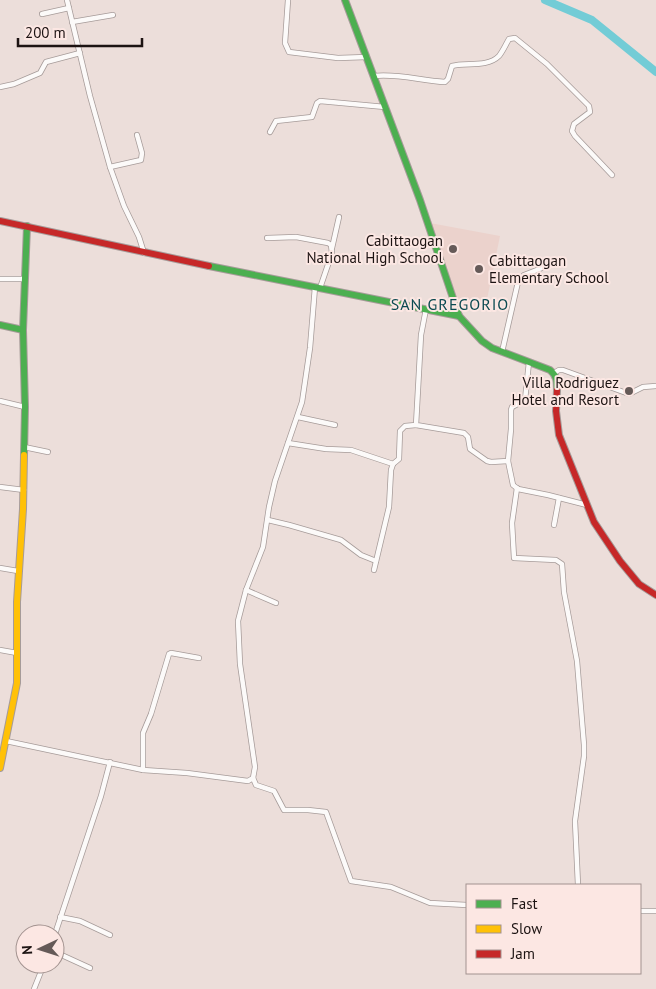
<svg xmlns="http://www.w3.org/2000/svg" width="656" height="989" viewBox="0 0 656 989" font-family="'PT Sans',sans-serif">
  <style>
    .built { fill: #ebd2cc }
    .lines { fill: none; stroke-linecap: round; stroke-linejoin: round }
    .river { stroke: #73ccd6; stroke-width: 8 }
    .street-casing { stroke: #a69b99; stroke-width: 6 }
    .fast-casing { stroke: #a69b99; stroke-width: 8 }
    .slow-casing { stroke: #a69b99; stroke-width: 8 }
    .jam-casing { stroke: #a69b99; stroke-width: 8 }
    .street { stroke: #fcfaf9; stroke-width: 4.5 }
    .fast { stroke: #4caf50; stroke-width: 6 }
    .slow { stroke: #ffc107; stroke-width: 6 }
    .jam { stroke: #c62828; stroke-width: 6 }
    .poi-dot { fill: #655a58; stroke: #fce7e3; stroke-width: 2 }
    .labels { text-anchor: middle; dominant-baseline: central; stroke-width: 4; stroke-linejoin: round; paint-order: stroke }
    .poi-label { font-size: 15px; fill: #1c1312; stroke: #fce7e3; text-anchor: end }
    .neighbourhood-label { font-size: 16px; letter-spacing: 1px; fill: #0b4a51; stroke: #fce7e3 }
  </style>
  <rect width="100%" height="100%" fill="#ecdeda"/>
  <!-- built -->
  <path class="built" d="M430,223l70,13 -15,73h-25z"/>
  <g class="lines">
    <!-- river -->
    <path class="river" d="M545,0l47,20 64,52"/>
    <!-- street casing -->
    <g class="street-casing">
      <g id="street">
        <path d="M67,0l23,96 20,71 14,39 15,31 5,16"/>
        <path d="M288,0l-3,43 4,9 49,6 29,-1"/>
        <path d="M42,14l27,-6"/>
        <path d="M72,22l41,-7"/>
        <path d="M374,76c23,-3 48,5 71,6l3,-3 4,-13c14,-4 35,2 47,-10 4,-5 7,-12 10,-17l6,-1 32,26 42,42 1,6 -16,12 -2,7 3,5 37,39"/>
        <path d="M0,87l14,-3 26,-11 6,-11 34,-9"/>
        <path d="M270,132l6,-11 36,-4 5,-14 3,-2 65,6"/>
        <path d="M110,167l31,-7 1,-7 -5,-18"/>
        <path d="M267,238l29,-1 32,6 3,2 1,8 -12,35"/>
        <path d="M332,248l7,-31"/>
        <path d="M0,279h25"/>
        <path d="M426,309l-5,26 -5,90 48,8 4,4 2,12 17,12 4,1 17,-1"/>
        <path d="M502,352l16,-70 6,-7 18,-7"/>
        <path d="M529,362l-4,38 -13,7 -1,3v19l-3,32 5,24 5,4 30,6 39,10"/>
        <path d="M554,373l5,-3h4l66,24 14,-7 13,-1"/>
        <path d="M0,401l25,6"/>
        <path d="M298,417l37,8"/>
        <path d="M288,443l38,6 25,1 42,14"/>
        <path d="M24,447l24,5"/>
        <path d="M0,487l24,3"/>
        <path d="M517,488l-5,35 2,35 42,2 6,4 2,28 13,69 7,84v11l-9,65 3,64"/>
        <path d="M268,520l21,5 52,15 20,15 15,6"/>
        <path d="M554,525l5,-27"/>
        <path d="M0,568l18,3"/>
        <path d="M374,570l15,-63 2,-37 2,-6 6,-5 1,-28 5,-5 11,-1"/>
        <path d="M246,590l30,13"/>
        <path d="M0,650l17,3"/>
        <path d="M6,741l137,29 44,3 61,8 5,-3 3,7 18,6 10,19h24l18,2 25,69 40,6 39,16 37,2"/>
        <path d="M143,770v-37l8,-19 18,-60 2,-1 28,5"/>
        <path d="M253,778l2,-11 -15,-103 -2,-43 8,-31 17,-43 6,-40 6,-26 27,-79 8,-54 5,-61"/>
        <path d="M640,911h16"/>
        <path d="M60,917l20,4 30,14"/>
        <path d="M55,934l46,-138 9,-34"/>
        <path d="M55,952l35,16"/>
        <path d="M34,989l10,-25"/>
      </g>
    </g>
    <!-- fast casing -->
    <g class="fast-casing">
      <g id="fast">
        <path d="M345,0l75,200 39,116 23,25 10,7 58,22c7,6 7,11 7,20"/>
        <path d="M209,266l250,50"/>
        <path d="M0,325l23,5"/>
        <path d="M24,455l1,-48 -2,-77 4,-104"/>
      </g>
    </g>
    <!-- slow casing -->
    <g class="slow-casing">
      <path id="slow" d="M0,768l17,-85v-81l6,-93 1,-54"/>
    </g>
    <!-- jam casing -->
    <g class="jam-casing">
      <g id="jam">
        <path d="M0,221l209,45"/>
        <path d="M557,390l-1,21 3,24 35,87 26,39 19,23 17,11"/>
      </g>
    </g>
    <!-- street -->
    <use href="#street" class="street"/>
    <!-- fast -->
    <use href="#fast" class="fast"/>
    <!-- slow -->
    <use href="#slow" class="slow"/>
    <!-- jam -->
    <use href="#jam" class="jam"/>
  </g>
  <!-- markers -->
  <g class="poi-dot">
    <circle cx="453" cy="249" r="5"/>
    <circle cx="479" cy="269" r="5"/>
    <circle cx="629" cy="391" r="5"/>
  </g>
  <g class="labels">
    <!-- poi labels -->
    <g class="poi-label">
      <text x="443" y="240">Cabittaogan<tspan x="443" dy="17">National High School</tspan></text>
      <text x="489" y="260" text-anchor="start">Cabittaogan<tspan x="489" dy="17">Elementary School</tspan></text>
      <text x="619" y="382">Villa Rodriguez<tspan x="619" dy="17">Hotel and Resort</tspan></text>
    </g>
    <!-- neighbourhood labels -->
    <g class="neighbourhood-label">
      <text x="450" y="304">SAN GREGORIO</text>
    </g>
  </g>
  <!-- legend -->
  <rect x="466" y="884" width="175" height="90" fill="#fce7e3" stroke="#a2928f"/>
  <rect x="476" y="900" width="25" height="8" fill="#4caf50" stroke="#a2928f"/>
  <text x="511" y="909" font-size="15" fill="#1c1312">Fast</text>
  <rect x="476" y="925" width="25" height="8" fill="#ffc107" stroke="#a2928f"/>
  <text x="511" y="934" font-size="15" fill="#1c1312">Slow</text>
  <rect x="476" y="950" width="25" height="8" fill="#c62828" stroke="#a2928f"/>
  <text x="511" y="959" font-size="15" fill="#1c1312">Jam</text>
  <!-- north arrow -->
  <g transform="translate(40 949) rotate(266)"><circle r="24" fill="#fce7e3" stroke="#a2928f"/>
  <path d="M0-4L9 19L0 12L-9 19Z" fill="#655a58"/>
  <text y="-8" font-size="14" font-weight="bold" text-anchor="middle" fill="#1c1312">N</text>
  </g>
  <!-- scale -->
  <path d="M18 38v8h124v-8" fill="none" stroke="#1c1312" stroke-width="2.5"/>
  <text x="25" y="38" font-size="15" fill="#1c1312" stroke="#fce7e3" stroke-width="4" paint-order="stroke">200 m</text>
</svg>
